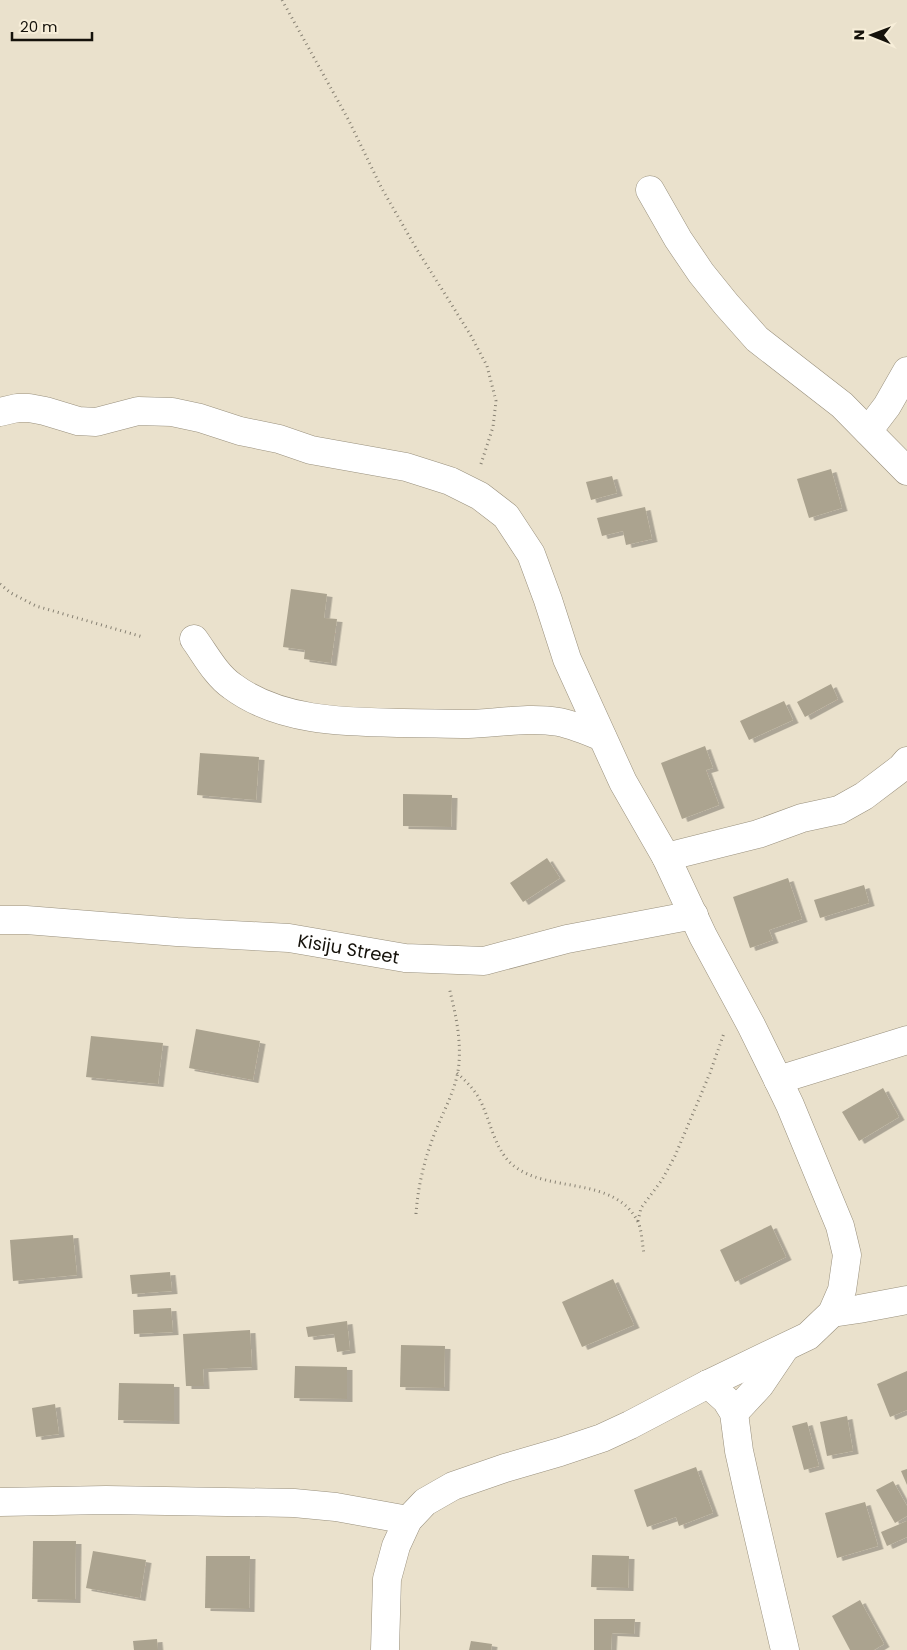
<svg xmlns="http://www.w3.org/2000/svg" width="907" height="1650" viewBox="0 0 907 1650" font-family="Poppins,sans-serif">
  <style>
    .building { fill: #aba38f; filter: url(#shadow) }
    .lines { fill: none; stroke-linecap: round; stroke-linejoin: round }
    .street-casing { stroke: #99907d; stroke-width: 29 }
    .path { stroke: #878173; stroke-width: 3; stroke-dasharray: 1 4; stroke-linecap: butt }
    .street { stroke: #fff; stroke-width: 28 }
    .labels { text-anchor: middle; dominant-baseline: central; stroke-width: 4; stroke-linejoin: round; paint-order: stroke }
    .street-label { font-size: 18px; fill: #15120b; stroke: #f7eed9 }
  </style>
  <defs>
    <filter id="shadow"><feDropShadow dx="5.5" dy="3" stdDeviation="0" flood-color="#0004"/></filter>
  </defs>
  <rect width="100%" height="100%" fill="#eae1cc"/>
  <!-- building -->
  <g class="building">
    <path d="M831,469l11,39 -33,10 -12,-39z"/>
    <path d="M612,476l5,17 -26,7 -5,-18z"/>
    <path d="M645,507l7,32 -26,6 -3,-14 -21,5 -5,-18z"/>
    <path d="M291,589l36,5 -3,24 13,1 -6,44 -27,-4 1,-9 -22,-3z"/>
    <path d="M831,684l7,15 -33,18 -8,-15z"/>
    <path d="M784,701l9,19 -44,20 -9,-19z"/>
    <path d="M705,746l8,22 -7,2 13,35 -37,14 -21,-56z"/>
    <path d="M200,753l59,4 -3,43 -59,-5z"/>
    <path d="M403,794l49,1 -1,32 -48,-1z"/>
    <path d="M547,858l13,20 -37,24 -13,-19z"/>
    <path d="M788,878l14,41 -33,11 4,10 -23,8 -17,-51z"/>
    <path d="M864,885l5,18 -49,15 -6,-18z"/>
    <path d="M196,1029l64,12 -7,39 -64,-12z"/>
    <path d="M91,1036l72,7 -5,41 -72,-7z"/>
    <path d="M883,1088l16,29 -40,24 -17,-29z"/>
    <path d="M771,1225l15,32 -51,25 -15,-32z"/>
    <path d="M73,1235l4,40 -64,6 -3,-41z"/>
    <path d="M170,1272l2,19 -40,3 -2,-19z"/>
    <path d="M613,1279l21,46 -52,22 -20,-45z"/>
    <path d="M171,1308l2,24 -39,2 -1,-24z"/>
    <path d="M347,1321l3,29 -13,2 -3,-18 -26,3 -2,-10z"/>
    <path d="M250,1330l2,37 -49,2 1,17h-18l-3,-52z"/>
    <path d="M401,1345l44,1 -1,42 -44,-1z"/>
    <path d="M295,1366l52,1v32l-53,-1z"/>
    <path d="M907,1371v39l-17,7 -13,-33z"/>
    <path d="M119,1383l55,1v37l-56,-1z"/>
    <path d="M55,1404l4,30 -23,3 -4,-29z"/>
    <path d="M847,1416l6,35 -26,5 -7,-34z"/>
    <path d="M807,1422l12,44 -15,4 -12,-44z"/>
    <path d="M696,1467l17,46 -34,13 -3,-9 -29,10 -13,-37z"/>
    <path d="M907,1469v16l-6,-14z"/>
    <path d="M893,1481l14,25v10l-12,7 -19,-33z"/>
    <path d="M865,1502l13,44 -41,12 -12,-45z"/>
    <path d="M907,1521v16l-20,9 -6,-14z"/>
    <path d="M33,1541h43l-1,59 -43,-1z"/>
    <path d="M93,1551l53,9 -6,38 -54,-10z"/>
    <path d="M592,1555l37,1 -1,32 -37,-1z"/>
    <path d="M206,1556h44l-1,53 -44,-1z"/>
    <path d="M860,1600l24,44 -10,6h-24l-18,-34z"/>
    <path d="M594,1619h41l-1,15 -22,-1 -1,17h-17z"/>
    <path d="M157,1639l1,11h-24l-1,-9z"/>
    <path d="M471,1641l21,3 -1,6h-22z"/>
  </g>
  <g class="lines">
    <!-- street casing -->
    <g class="street-casing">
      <g id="street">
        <path d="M650,190l28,49 23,34 25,31 31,35 85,66 65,66"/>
        <path d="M0,412l17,-4h12l16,3 33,10 18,1 42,-11 34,1 28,6 40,13 39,8 32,11 95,17 44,14 30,15 26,20 25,38 17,46 19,59 56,123 43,75 37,79 48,89 27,55 12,25 50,121 7,29 -5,35 -10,23 -24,23 -100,48 -78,41 -28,13 -42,14 -55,16 -52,18 -28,16 -17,18 -12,26 -9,33 -2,71"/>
        <path d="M868,431l19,-25 20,-35"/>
        <path d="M194,639c11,15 22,36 38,47 48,36 114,36 171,37 22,0 44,1 65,1 30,-1 61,-7 91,-2 15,3 29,9 43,15"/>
        <path d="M666,857l92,-23 44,-16 37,-8 25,-14 37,-28 6,-7"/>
        <path id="s1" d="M0,920h26l151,12 112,6 116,20 79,3 83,-22 127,-24"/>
        <path d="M778,1080l129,-40"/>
        <path d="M832,1313l27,-4 48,-9"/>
        <path d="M708,1384l18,16 8,13 5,38 10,45 36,154"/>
        <path d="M734,1413l26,-28 25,-37"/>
        <path d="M0,1502l106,-2 188,3 42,4 72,13"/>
      </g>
    </g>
    <!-- path -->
    <g class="path">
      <path d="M282,0l66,119 33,68 35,61 54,86 17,32 9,35 -3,26 -13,40"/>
      <path d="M0,584l11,9 25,13 107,31"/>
      <path d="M457,1073c10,9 18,17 24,29 10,21 14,49 33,64 34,27 99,10 123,54 5,9 5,23 7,34"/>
      <path d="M416,1214c2,-28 8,-53 18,-79 9,-24 23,-46 25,-72 2,-27 -4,-51 -10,-76"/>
      <path d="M638,1221l3,-13 21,-28 13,-24 35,-83 14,-40"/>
    </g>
    <!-- street -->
    <use href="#street" class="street"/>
  </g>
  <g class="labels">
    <!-- street labels -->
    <g class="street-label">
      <text stroke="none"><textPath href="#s1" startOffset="350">Kisiju Street</textPath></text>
    </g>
  </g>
  <!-- north arrow -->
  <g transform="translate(872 35) rotate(271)" stroke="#f7eed9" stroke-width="4" paint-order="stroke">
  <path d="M0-4L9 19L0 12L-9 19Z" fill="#15120b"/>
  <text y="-8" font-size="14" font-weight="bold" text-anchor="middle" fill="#15120b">N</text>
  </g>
  <!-- scale -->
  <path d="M12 32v8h80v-8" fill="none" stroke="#15120b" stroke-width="2.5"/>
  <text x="20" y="32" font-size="15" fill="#15120b" stroke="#f7eed9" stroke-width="4" paint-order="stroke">20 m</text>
</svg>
